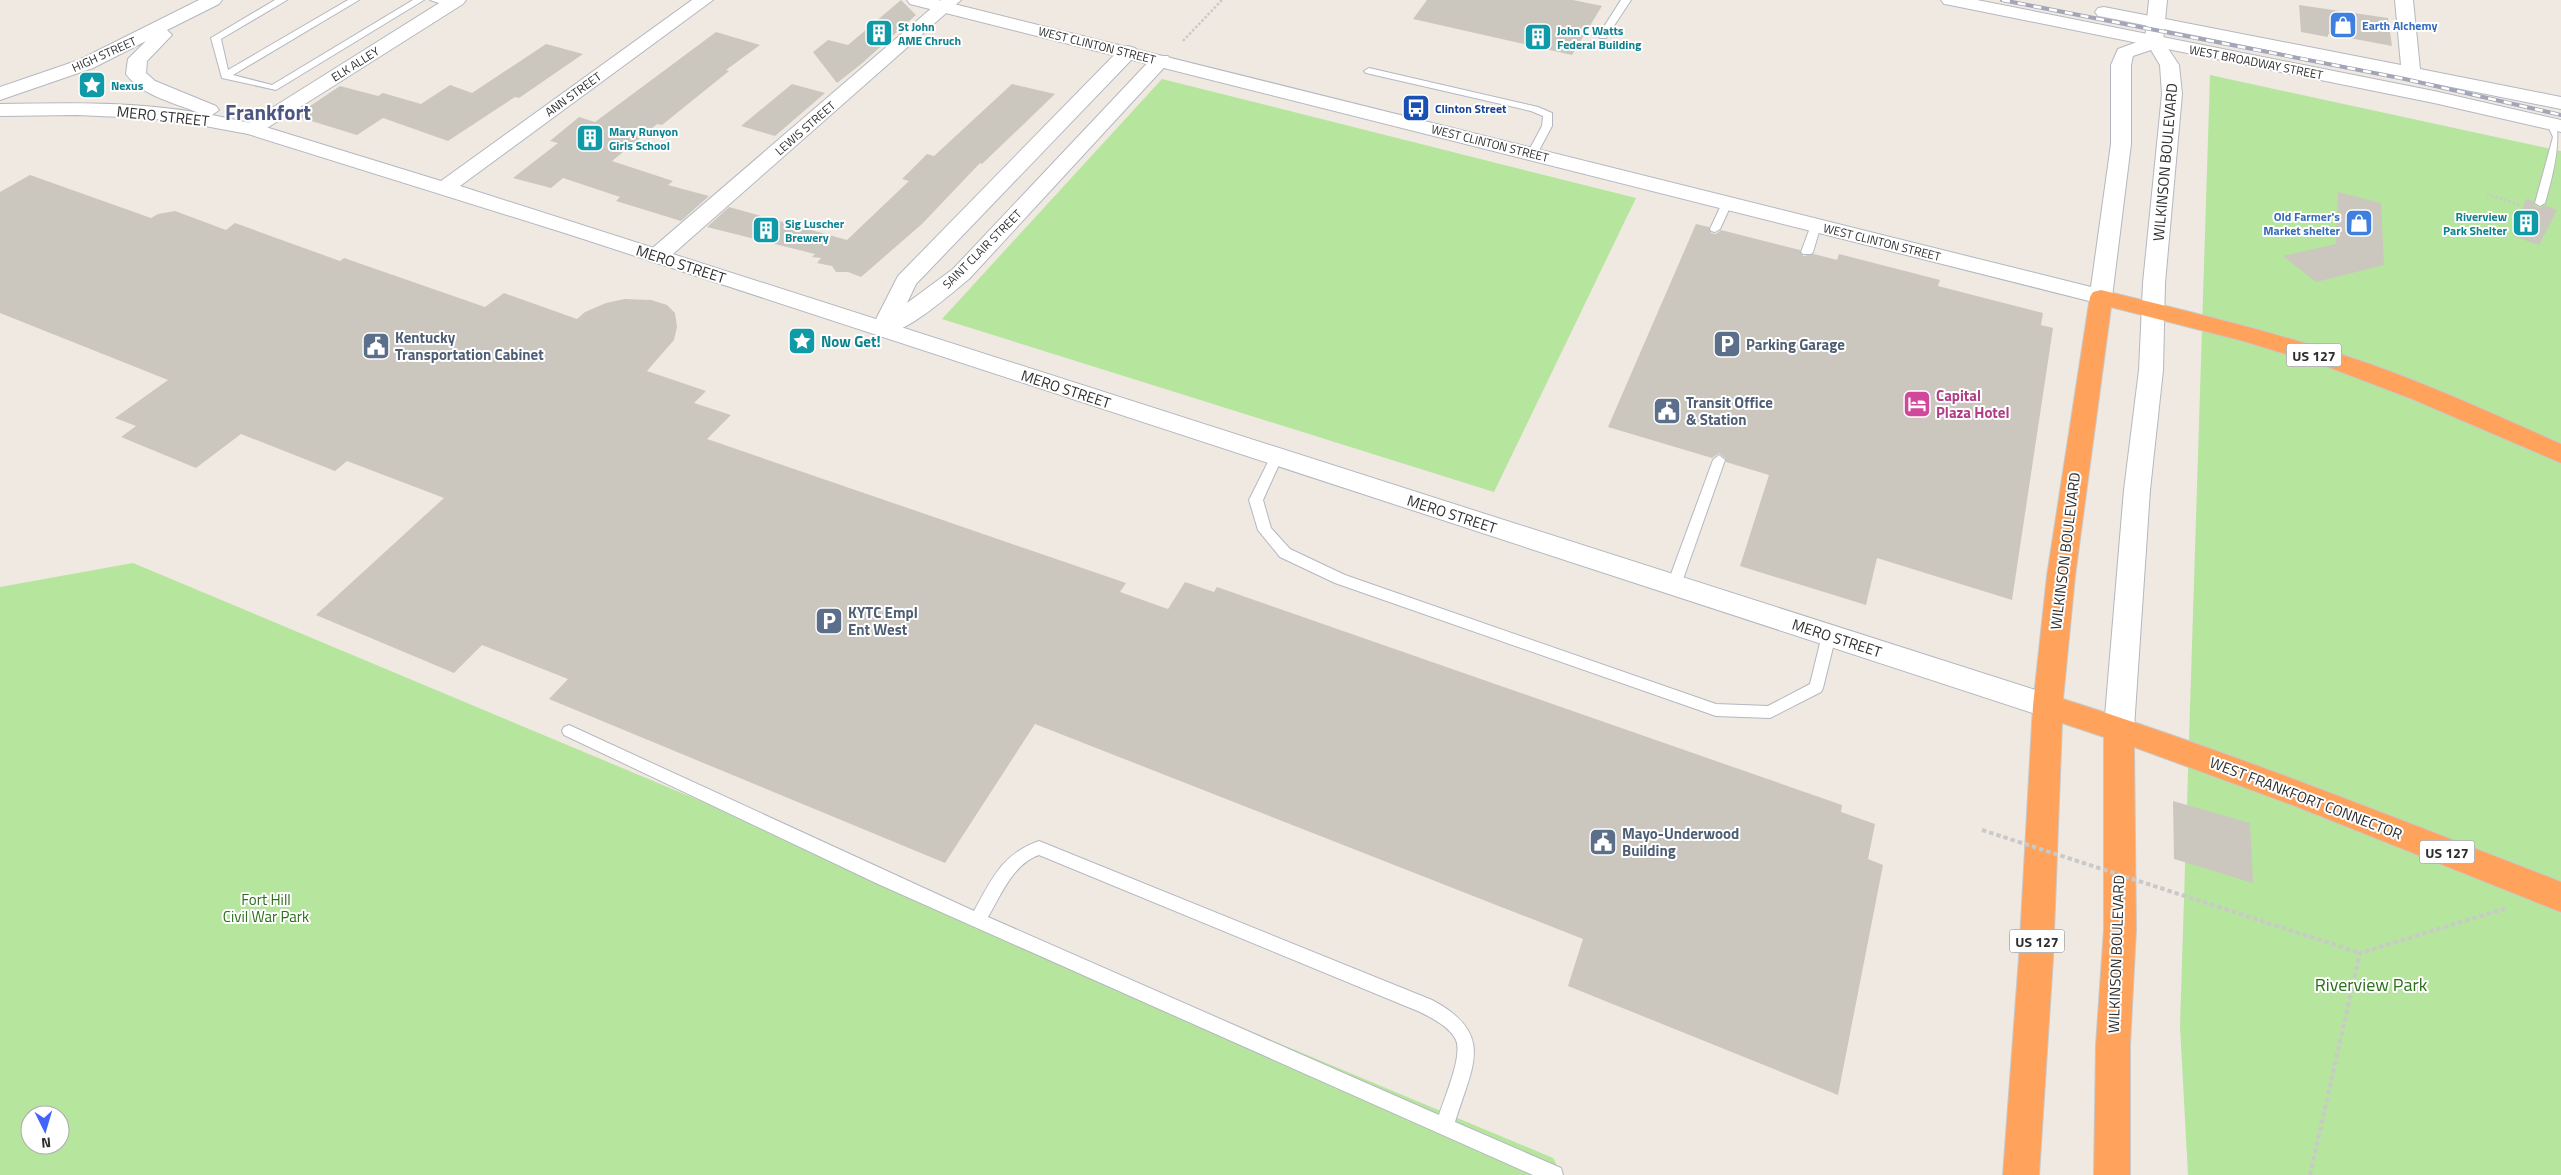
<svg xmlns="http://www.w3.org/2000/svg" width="2561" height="1175" viewBox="0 0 2561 1175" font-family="'Titillium Web',sans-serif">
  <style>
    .green { fill: #b6e59e; fill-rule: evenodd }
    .building { fill: #cbc7bf }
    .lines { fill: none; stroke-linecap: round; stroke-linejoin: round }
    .lane-casing { stroke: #b4b7c1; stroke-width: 2 }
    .street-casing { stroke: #b4b7c1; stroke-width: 2 }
    .secondary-casing { stroke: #b4b7c1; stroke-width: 2 }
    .highway-casing { stroke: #c9c9c9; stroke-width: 2 }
    .path-far1 { stroke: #c9c9c9; stroke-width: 2.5; stroke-dasharray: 2.5 2; stroke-linecap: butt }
    .path { stroke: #c9c9c9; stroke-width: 4; stroke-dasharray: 4.5 3; stroke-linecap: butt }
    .lane { fill: #fff; fill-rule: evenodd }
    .street { fill: #fff; fill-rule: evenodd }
    .secondary { fill: #fff; fill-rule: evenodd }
    .highway { fill: #ffa35c; fill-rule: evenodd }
    .rail-casing { stroke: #a3a6b8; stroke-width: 4 }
    .rail { stroke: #fff; stroke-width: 2.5; stroke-dasharray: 8; stroke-linecap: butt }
    .path-bridge { stroke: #c9c9c9; stroke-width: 4; stroke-dasharray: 4.5 3; stroke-linecap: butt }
    .labels { text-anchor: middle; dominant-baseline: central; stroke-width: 4; stroke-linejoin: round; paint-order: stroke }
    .far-shop-label { font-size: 12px; font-weight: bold; fill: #366cbe; stroke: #fff; text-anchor: start }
    .far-culture-label { font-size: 12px; font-weight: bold; fill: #0d838f; stroke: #fff; text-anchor: start }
    .far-street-label { font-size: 12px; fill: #2e2e2e; stroke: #fff }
    .far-transit-label { font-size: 12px; font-weight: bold; fill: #164399; stroke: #fff; text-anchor: start }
    .shield { fill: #fff; stroke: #6d6d6d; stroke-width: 1 }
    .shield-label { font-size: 14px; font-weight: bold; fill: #2e2e2e }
    .street-label { font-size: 15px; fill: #2e2e2e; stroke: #fff }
    .service-label { font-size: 15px; font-weight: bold; fill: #4e5e75; stroke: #fff; text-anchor: start }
    .culture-label { font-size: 15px; font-weight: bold; fill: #0d838f; stroke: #fff; text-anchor: start }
    .hotel-label { font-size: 15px; font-weight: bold; fill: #b23c85; stroke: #fff; text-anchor: start }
    .park-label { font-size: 15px; fill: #2c6e1b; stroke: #fff }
    .near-park-label { font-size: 18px; fill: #2c6e1b; stroke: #fff }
    .far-town-label { font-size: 21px; font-weight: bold; fill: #4d5680; stroke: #fff }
  </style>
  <rect width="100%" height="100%" fill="#efe9e1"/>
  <!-- green -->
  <g class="green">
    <path d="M2210,75l351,76v1024h-373l-8,-149z"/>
    <path d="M1162,79l474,119 -142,294 -552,-173z"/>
    <path d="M133,563l1420,595 9,17h-1562v-588zM30,1115h30v30h-30z"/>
  </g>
  <!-- building -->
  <g class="building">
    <path d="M901,0l15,15 -56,50 -23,18 -24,-31 15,-12 20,5z"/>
    <path d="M1427,0h146l29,6 -30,49 -159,-36z"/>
    <path d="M2299,5l89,13 4,28 -64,-12v3l-27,-5z"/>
    <path d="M716,32l44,13 -34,25 3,1 -67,54 -5,-1 -45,37 61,20 -5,4 41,11 -28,25 -65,-20 4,-4 -57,-19 -12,10 -38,-10 45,-35 -8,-2 29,-24 16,5z"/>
    <path d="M546,44l37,10 -64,44 -4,-1 -67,44 -65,-23 -26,17 -62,-19 45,-30 38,10 5,-3 38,11 29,-19 22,8z"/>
    <path d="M792,84l33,9 -50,43 -34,-10z"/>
    <path d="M1012,84l43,10 -73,70 -2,-1 -58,61 -61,53 -13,-5h-12l-4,-6 -15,-3 4,-5 -9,-1 3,-3 -108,-27 22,-20 118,33 62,-59 -7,-2 25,-25 7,2z"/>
    <path d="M30,175l121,43 7,-4 17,-3 51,19 9,-7 105,38 4,-3 141,49 19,-14 73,26 8,-7 21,-9 19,-4 26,1 16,5 8,8 2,14 -3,13 -27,31 59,20 -12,12 37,12 -24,24 419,144 -6,9 48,17 17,-27 29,10 3,-5 625,218 -1,7 34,12 -7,35 15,6 -45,230 -270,-109 15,-47 -548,-215 -90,139 -396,-164 19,-20 -86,-34 -28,28 -138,-58 128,-117 -97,-37 -12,10 -94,-37 -45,34 -75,-31 15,-11 -21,-8 53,-38 -168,-67v-121z"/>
    <path d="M2338,192l43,11 3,62 -68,17 -33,-26 53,-12z"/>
    <path d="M2526,199l8,2v4l5,3 6,-3 12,5 -18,35 -26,-9z"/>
    <path d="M1696,224l13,3 2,6 5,1 5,-4 79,20 3,6 11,-2 23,6 2,-6 101,26 -2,6 105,27 -2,12 12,3 -41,272 -135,-42 -11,47 -126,-39 29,-91 -43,-13v-3l-7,-6 -7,5 -104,-31z"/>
    <path d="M2173,801l77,22 3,60 -79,-24z"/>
  </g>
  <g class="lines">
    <!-- lane casing -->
    <g class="lane-casing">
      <g id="lane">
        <path d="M275,0h12l-66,39 7,31 120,-70h11l-126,75 39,10 141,-85h11l-148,90 -54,-12 -11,-40z"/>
        <path d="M430,0h16l10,4 -5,3z"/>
        <path d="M1621,0h10l-25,38h-6l-2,-2z"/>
        <path d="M1369,68l169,39 14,6v13l-16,30h-8l-1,-2 15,-28 1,-10 -12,-5 -165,-38 -2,-2z"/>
        <path d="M2552,121l4,1c5,22 -4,57 -11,81l-5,3 -5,-3 18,-66 -6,-13z"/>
        <path d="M1727,200l5,3 -12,26 -5,3 -4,-1 -1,-2 12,-26z"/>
        <path d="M1816,222l5,3 -8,27 -2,2h-8l-2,-2 10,-27z"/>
        <path d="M1276,453l6,5 -19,42 8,28 19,21 55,26 371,129 52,2 42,-22 12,-49 2,-4h10l2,4 -13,53 -2,4 -51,26 -54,-2 -381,-133 -55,-26 -22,-27 -9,-30 21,-42z"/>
        <path d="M1719,455l6,5 -44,125 -2,4h-10l-2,-4 46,-125z"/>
        <path d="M569,725l405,186c18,-32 28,-57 65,-70l393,159c64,34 40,66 23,122l106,46 2,7h-30l-655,-291 -314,-149 -2,-4 2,-4zM1039,855l381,157c12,6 30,15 36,28 7,16 -12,59 -17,75l-451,-198c13,-22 25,-53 51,-62z"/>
      </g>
    </g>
    <!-- street casing -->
    <g class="street-casing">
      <g id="street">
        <path d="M444,0h22l-3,4 -204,129h-14l-3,-4 3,-4z"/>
        <path d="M941,0h20l-296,261 -8,2 -8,-2 -3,-5 3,-5z"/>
        <path d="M1941,0h36l457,91 127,29v12l-127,-29 -484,-98 -6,-1z"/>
        <path d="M2395,0h18l7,69 141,28v12l-457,-92 -6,-1 -3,-4 3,-4 6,-1 297,58z"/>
        <path d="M1128,46l7,2 2,4 -2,4 -219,228 -9,19 46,-34 201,-213h14l3,4 -202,219c-20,16 -70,62 -94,55l-4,-5 27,-53 223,-228z"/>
      </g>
    </g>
    <!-- secondary casing -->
    <g class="secondary-casing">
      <g id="secondary">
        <path d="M199,0h23l-3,4 -52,26 5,5 -25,26 -1,12 9,8 61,25 3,4 -7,5 47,10 182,56 251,-181h21l-253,186 1588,508 10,3 5,9 -5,9 -10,3 -1477,-483 -323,-101 -70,-13 -35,-3 -66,-3 -77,1v-12c66,-1 134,-3 199,9 -24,-10 -57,-17 -73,-39l2,-15 18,-18 -53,27 -93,32v-13l79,-27z"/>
        <path d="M907,0h31l1153,287 20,-143v-79l7,-16 27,-10 4,-39h18l-4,41 16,24 3,29 -17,189 -2,87 -13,120 -16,238 -4,9 -11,4 -11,-4 -4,-9 20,-238 15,-120 4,-87 19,-189 -2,-29 -9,-15 -18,6 -2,9v79l-19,153 -3,5 -8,2 -1191,-300z"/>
      </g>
    </g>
    <!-- highway casing -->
    <g class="highway-casing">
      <path id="highway" d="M2101,290c81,20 162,39 242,65 75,24 146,57 218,89v19l-149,-64 -84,-32 -85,-26 -132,-34 -36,269 -12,123c168,53 333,119 498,183v30l-266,-106 -161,-59 2,182 -6,116v130h-36l2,-130 8,-116v-192l-42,-14 -9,235 -14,217h-36l16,-217 14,-252 14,-130 43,-279 3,-5z"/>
    </g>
    <!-- path-far1 -->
    <g class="path-far1">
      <path d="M1183,41l39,-41"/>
      <path d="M2487,194l33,11"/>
    </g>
    <!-- path -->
    <path class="path" d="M2310,1175l50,-222 147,-45"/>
    <!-- lane -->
    <use href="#lane" class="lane"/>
    <!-- street -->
    <use href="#street" class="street"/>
    <!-- secondary -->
    <use href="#secondary" class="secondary"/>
    <!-- highway -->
    <use href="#highway" class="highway"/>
    <!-- rail casing -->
    <g class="rail-casing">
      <path id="rail" d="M2002,0l403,79 156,36"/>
    </g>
    <!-- rail -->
    <use href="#rail" class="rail"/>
    <!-- path-bridge -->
    <path class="path-bridge" d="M1982,830l378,123"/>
  </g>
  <!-- icons -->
  <defs>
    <g id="shop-square" transform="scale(1.4375)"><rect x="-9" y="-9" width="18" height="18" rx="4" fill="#3f7fe0" stroke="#fff"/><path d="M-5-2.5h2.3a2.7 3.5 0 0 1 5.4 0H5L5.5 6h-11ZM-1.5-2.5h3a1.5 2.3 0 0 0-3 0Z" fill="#fff"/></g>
    <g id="building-square" transform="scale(1.4375)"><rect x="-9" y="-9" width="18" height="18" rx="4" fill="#0f9aa8" stroke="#fff"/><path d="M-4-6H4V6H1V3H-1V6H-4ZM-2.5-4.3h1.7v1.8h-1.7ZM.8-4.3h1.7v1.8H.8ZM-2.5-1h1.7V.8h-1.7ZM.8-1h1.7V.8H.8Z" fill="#fff"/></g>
    <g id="sight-square" transform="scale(1.4375)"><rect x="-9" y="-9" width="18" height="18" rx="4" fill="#0f9aa8" stroke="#fff"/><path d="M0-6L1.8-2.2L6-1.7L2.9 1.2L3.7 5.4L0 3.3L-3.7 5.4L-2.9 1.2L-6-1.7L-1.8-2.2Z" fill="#fff"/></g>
    <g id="bus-square" transform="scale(1.4375)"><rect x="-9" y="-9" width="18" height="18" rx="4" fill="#1a4fb4" stroke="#fff"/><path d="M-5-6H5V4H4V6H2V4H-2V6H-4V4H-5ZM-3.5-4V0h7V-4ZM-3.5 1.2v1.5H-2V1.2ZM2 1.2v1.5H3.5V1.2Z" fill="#fff"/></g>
    <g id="parking-square" transform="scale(1.4375)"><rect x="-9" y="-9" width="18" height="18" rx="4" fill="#5c6f8a" stroke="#fff"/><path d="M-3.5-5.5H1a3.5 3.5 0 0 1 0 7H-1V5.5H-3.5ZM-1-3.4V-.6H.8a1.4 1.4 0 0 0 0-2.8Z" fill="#fff"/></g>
    <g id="civic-square" transform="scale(1.4375)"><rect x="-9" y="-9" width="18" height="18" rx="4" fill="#5c6f8a" stroke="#fff"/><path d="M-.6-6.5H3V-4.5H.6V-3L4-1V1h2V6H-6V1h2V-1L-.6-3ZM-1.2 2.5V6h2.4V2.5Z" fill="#fff"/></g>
    <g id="hotel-square" transform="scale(1.4375)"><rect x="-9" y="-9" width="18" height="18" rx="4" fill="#d1479c" stroke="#fff"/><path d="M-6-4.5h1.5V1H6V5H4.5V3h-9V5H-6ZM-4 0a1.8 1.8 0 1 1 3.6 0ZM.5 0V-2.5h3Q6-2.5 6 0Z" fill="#fff"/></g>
  </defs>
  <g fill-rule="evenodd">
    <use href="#shop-square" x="2343" y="25"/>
    <use href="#building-square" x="879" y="33"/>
    <use href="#building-square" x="1538" y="37"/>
    <use href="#sight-square" x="92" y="85"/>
    <use href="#bus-square" x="1416" y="108"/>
    <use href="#building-square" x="590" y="138"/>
    <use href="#shop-square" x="2359" y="223"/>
    <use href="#building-square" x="2526" y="223"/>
    <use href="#building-square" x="766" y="230"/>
    <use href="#sight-square" x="802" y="341"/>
    <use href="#parking-square" x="1727" y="344"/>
    <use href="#civic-square" x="376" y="346"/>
    <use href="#hotel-square" x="1917" y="404"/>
    <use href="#civic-square" x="1667" y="411"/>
    <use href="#parking-square" x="829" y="621"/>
    <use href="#civic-square" x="1603" y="842"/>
  </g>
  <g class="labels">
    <!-- far-shop labels -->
    <g class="far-shop-label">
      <text x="2362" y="25">Earth Alchemy</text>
      <text x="2340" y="216" text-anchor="end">Old Farmer's<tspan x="2340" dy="14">Market shelter</tspan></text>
    </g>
    <!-- far-culture labels -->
    <g class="far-culture-label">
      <text x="898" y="26">St John<tspan x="898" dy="14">AME Chruch</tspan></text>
      <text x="1557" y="30">John C Watts<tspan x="1557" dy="14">Federal Building</tspan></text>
      <text x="111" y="85">Nexus</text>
      <text x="609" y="131">Mary Runyon<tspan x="609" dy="14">Girls School</tspan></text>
      <text x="2507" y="216" text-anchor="end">Riverview<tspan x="2507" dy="14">Park Shelter</tspan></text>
      <text x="785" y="223">Sig Luscher<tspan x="785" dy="14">Brewery</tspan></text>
    </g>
    <!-- far-street labels -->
    <g class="far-street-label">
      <text transform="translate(1097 45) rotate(14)">WEST CLINTON STREET</text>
      <text transform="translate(104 54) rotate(-24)">HIGH STREET</text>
      <text transform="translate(2256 62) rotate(11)">WEST BROADWAY STREET</text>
      <text transform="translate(355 64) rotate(-32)">ELK ALLEY</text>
      <text transform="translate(573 94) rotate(-36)">ANN STREET</text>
      <text transform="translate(805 128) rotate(-41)">LEWIS STREET</text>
      <text transform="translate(1490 143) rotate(14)">WEST CLINTON STREET</text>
      <text transform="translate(1882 242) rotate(14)">WEST CLINTON STREET</text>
      <text transform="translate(982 249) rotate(-45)">SAINT CLAIR STREET</text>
    </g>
    <!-- far-transit labels -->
    <g class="far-transit-label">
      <text x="1435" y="108">Clinton Street</text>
    </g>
    <!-- shield labels -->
    <g class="shield">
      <rect x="2286.5" y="343.5" width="55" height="23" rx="4"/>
      <rect x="2419.5" y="840.5" width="55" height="23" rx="4"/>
      <rect x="2009.5" y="929.5" width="55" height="23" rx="4"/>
    </g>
    <g class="shield-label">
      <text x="2314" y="355">US 127</text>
      <text x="2447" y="852">US 127</text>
      <text x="2037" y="941">US 127</text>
    </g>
    <!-- street labels -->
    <g class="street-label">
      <text transform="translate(163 116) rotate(6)">MERO STREET</text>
      <text transform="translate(2165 162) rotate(-85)">WILKINSON BOULEVARD</text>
      <text transform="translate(681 264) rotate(18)">MERO STREET</text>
      <text transform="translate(1066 389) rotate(18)">MERO STREET</text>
      <text transform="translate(1452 514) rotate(18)">MERO STREET</text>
      <text transform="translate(2065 551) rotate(-83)">WILKINSON BOULEVARD</text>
      <text transform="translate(1837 638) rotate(18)">MERO STREET</text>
      <text transform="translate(2306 798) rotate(21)">WEST FRANKFORT CONNECTOR</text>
      <text transform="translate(2116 954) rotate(-88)">WILKINSON BOULEVARD</text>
    </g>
    <!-- service labels -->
    <g class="service-label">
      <text x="395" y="337">Kentucky<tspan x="395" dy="17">Transportation Cabinet</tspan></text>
      <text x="1746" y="344">Parking Garage</text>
      <text x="1686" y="402">Transit Office<tspan x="1686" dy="17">&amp; Station</tspan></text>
      <text x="848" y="612">KYTC Empl<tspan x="848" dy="17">Ent West</tspan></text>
      <text x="1622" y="833">Mayo-Underwood<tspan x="1622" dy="17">Building</tspan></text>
    </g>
    <!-- culture labels -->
    <g class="culture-label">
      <text x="821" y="341">Now Get!</text>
    </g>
    <!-- hotel labels -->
    <g class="hotel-label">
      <text x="1936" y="395">Capital<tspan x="1936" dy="17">Plaza Hotel</tspan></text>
    </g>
    <!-- park labels -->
    <g class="park-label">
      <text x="266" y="899">Fort Hill<tspan x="266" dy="17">Civil War Park</tspan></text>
    </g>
    <!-- near-park labels -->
    <g class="near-park-label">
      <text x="2371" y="984">Riverview Park</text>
    </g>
    <!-- far-town labels -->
    <g class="far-town-label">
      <text x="268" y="112">Frankfort</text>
    </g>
  </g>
  <!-- north arrow -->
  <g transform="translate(45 1130) rotate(175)"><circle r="24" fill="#ffffff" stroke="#ababab"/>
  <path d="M0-4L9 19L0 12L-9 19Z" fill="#4264fb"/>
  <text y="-8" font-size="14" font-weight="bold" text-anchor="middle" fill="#2e2e2e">N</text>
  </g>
</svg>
